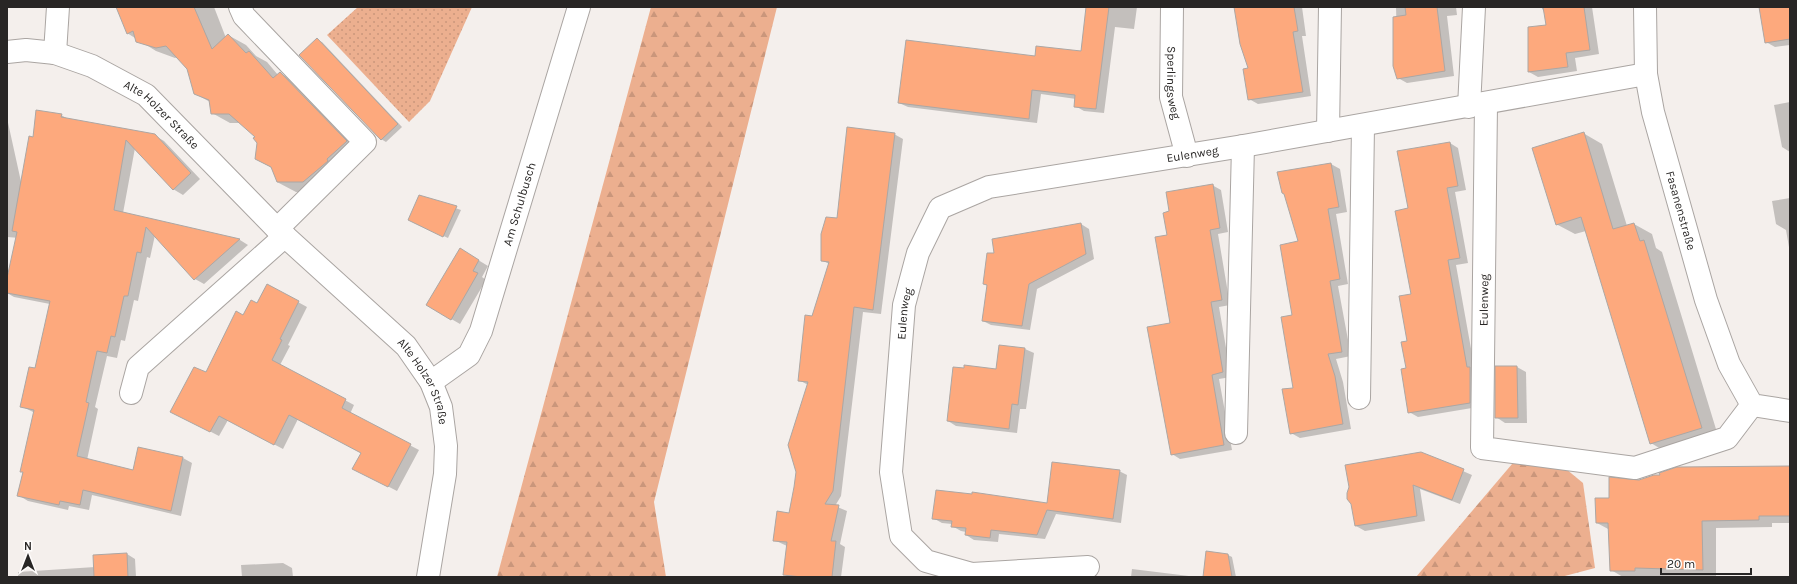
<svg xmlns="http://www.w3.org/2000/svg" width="1797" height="584" viewBox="0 0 1797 584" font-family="Karla,sans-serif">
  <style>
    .grass { fill: url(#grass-dots) }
    .forest { fill: url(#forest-firs) }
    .shadow { fill: #0003 }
    .building { fill: #fda97d; stroke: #aca7a4 }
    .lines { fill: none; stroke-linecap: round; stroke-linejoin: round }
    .minor-casing { stroke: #aaa5a2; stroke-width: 24 }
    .minor { stroke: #fff; stroke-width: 22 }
    .labels { text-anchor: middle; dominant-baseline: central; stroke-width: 3; stroke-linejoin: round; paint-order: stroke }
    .street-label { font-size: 12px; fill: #282625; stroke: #fffdfc }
  </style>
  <defs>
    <pattern id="grass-dots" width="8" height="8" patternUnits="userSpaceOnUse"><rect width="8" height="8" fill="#ecaf8f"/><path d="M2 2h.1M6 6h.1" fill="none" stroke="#ca967b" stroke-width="1.8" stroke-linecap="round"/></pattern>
    <pattern id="forest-firs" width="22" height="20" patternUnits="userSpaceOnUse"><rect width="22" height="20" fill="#ecaf8f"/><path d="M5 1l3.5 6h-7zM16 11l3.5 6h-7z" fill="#ca967b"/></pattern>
  </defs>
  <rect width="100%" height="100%" fill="#f4efec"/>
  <!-- grass -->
  <path class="grass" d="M358,7h114l-42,94 -21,21 -82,-87z"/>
  <!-- forest -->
  <g class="forest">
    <path d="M651,7h126l-123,495 12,75h-169z"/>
    <path d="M1518,457l48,12 17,14 12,85 -34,9h-145z"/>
  </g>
  <!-- shadow -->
  <g class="shadow">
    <path d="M124,7h90l12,31 2,-3 18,10 10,11 11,6 11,13 2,-2 18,10 66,69 -43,40h-25l-19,-10 -5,-14 -16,-9 2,-16 -2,-6 -14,-14h-12l-18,-10 -2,-11 -16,-9 -6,-25 -10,-11 -3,1 -19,-7 -29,-18z"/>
    <path d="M1087,7h50l-3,22 -19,-2 -11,86 -20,-2 -9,-5 1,-7 -35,-5 -4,29 -129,-16 -9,-4 137,-46 46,-5z"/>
    <path d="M1235,7h67l4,29h-4l9,60 -53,8 -9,-5v-30z"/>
    <path d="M1396,7h60l1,8 -10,1 7,60 -47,7 -9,-5z"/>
    <path d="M1541,7h51l7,47 -24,4 2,13 -39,6 -9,-5v-44l24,-3z"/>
    <path d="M1773,7h17v38l-15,2 -9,-5z"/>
    <path d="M317,40l5,2 80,85 -16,15 -5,-3z"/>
    <path d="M1790,102v50l-8,-5 -8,-42z"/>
    <path d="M61,115l9,5 84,15 10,6 36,38 -17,16 -10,-6 -38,-41 -12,65 117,27 8,5 -44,39 -9,-5 -40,-44 -5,23 -3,-1 -9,44 -4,-1 -9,41 -4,-1 -4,18 -10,-2 -12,51 3,2 -11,51 47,11 49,-13 9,5 -11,53 -89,-21 -3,15 -20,-4 -1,4 -40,-9 -10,-6 17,-82 -14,-7 15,-37 14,-65 -36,-7 -7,-4v-11l13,-44 -13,-1v-119l18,82z"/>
    <path d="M1583,133l19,11 25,82 7,-2 18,10 4,14 6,4 57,187 -50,15 -18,-11 -65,-212 -11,3 -19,-10z"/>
    <path d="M894,134l9,5 -22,175 -18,-2 -22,184 -6,10 12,5 -7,33 5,3 -4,30h-52l-5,-3 3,-28 -13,-6 15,-26 6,-27 13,-102 -9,-5 13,-63 17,-53 -7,-4 16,-41z"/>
    <path d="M1450,143l8,5 8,42 -11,2 13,71 -12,2 19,106 3,36 -60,10 -9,-5 -2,-43 5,-74 -3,-86z"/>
    <path d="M1331,164l9,5 7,43 -11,2 12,70 -10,2 13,70 -15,3 7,23 8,47 -51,9 -9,-5 3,-45 -1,-72 7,-74z"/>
    <path d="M1212,185l9,5 7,42 -10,2 12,71 -11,2 12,70 -12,2 13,71 -52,9 -8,-5 -4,-218 3,-24z"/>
    <path d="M420,196l41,14 -13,28 -35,-16z"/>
    <path d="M1790,198v55l-4,-23 -10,-6 -4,-23z"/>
    <path d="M1081,224l8,5 5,30 -57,30 -7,41 -39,-5 -8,-4 5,-35 -3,-2z"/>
    <path d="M460,249l28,17 -6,11 4,3 -26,44 -33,-19z"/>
    <path d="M267,285l40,22 -19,38 2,1 -10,19 74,40 -4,9 69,36 -22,41 -35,-18v-20l-64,-34 -15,30 -55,-29 -9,16 -39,-20 64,-99 13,-13z"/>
    <path d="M1000,346l25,3 9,4 -8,56h-6l-3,24 -61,-7 -8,-5 49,-51z"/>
    <path d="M1517,367l9,5 1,51h-22l-9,-6z"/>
    <path d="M1421,453l51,22 -12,29 -40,-15 5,32 -60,10 -9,-5 -4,-22z"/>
    <path d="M1790,467v56h-18v4l-56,1v49h-93l-12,-7 -1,-40 -13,-7 13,-24 29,-18z"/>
    <path d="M1119,471l8,4 -6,48 -65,-9 -11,25 -46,-5 -1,8 -24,-2 -8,-5v-3l-5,-1 -9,-5v-2l-10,-1 -9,-5 115,-14z"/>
    <path d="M127,554l8,5 1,18h-118v-5l77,-5z"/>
    <path d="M1228,555l4,2 4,20h-32z"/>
    <path d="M283,563l9,5 1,9h-51l-1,-12z"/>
    <path d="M1132,569l65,8h-66z"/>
  </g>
  <!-- building -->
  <g class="building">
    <path d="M116,7h78l18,42 16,-15 18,19 3,-2 24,27 7,-6 67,69 -20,18 1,2 -25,21h-26l-6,-15 -16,-8 2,-16 -4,-5 2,-1 -26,-23h-18l-2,-14 -15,-6 -7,-25 -21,-23 -10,2 -20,-6 -3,-11 -6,3z"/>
    <path d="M1086,7h23l-13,102 -22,-2 1,-12 -43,-5 -3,29 -131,-16 8,-63 129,16 1,-10 45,5z"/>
    <path d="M1234,7h60l4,24 -5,1 10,60 -55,8 -5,-31 5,-1 -8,-24z"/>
    <path d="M1405,7h32l8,64 -48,8 -4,-13v-49l13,-2z"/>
    <path d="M1543,7h41l6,43 -24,3 2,14 -40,5v-45l18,-2z"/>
    <path d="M1759,7h31v32l-25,4z"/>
    <path d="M317,38l81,86 -17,16 -82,-85z"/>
    <path d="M36,110l26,4 -1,3 94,17 36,39 -18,17 -47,-50 -12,70 126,29 -46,41 -48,-53 -5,26 -4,-1 -9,44h-4l-9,41 -4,-1 -4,17 -10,-2 -11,51 3,1 -12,53 56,14 5,-23 45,10 -12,54 -88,-21 -3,15 -20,-4 -1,4 -42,-9 6,-24h-3l14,-62 -14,-3 9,-40 6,1 15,-67 -43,-8v-15l10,-46 -5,-1 17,-95 4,1z"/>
    <path d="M847,127l48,6 -22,177 -19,-3 -21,184 -8,13 14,1 -8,36h5l-4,36h-30l-19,-2 4,-33 -14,-1 4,-30 12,2 5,-26 2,-15 -8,-27 20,-63 -10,-1 7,-66 7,1 17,-54 -8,-1v-27l5,-17 11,1z"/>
    <path d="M1584,132l29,97 21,-6 6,18 4,-1 58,188 -52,16 -69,-227 -25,8 -24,-77z"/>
    <path d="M1450,142l8,44 -11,2 13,70 -12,2 19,107h3v36l-62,10 -7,-44 5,-1 -5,-26 6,-1 -8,-45 12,-2 -16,-83 13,-3 -11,-57z"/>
    <path d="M1331,163l8,44 -11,2 12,70 -10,2 12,71 -14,2 7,22 8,48 -53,10 -8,-45 11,-1 -12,-71 11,-2 -12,-70 18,-4 -14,-47 -2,-1 -5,-21z"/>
    <path d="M1213,184l7,44 -10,2 12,70 -11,2 12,70 -11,3 12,70 -53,10 -24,-128 23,-4 -15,-86 12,-2 -4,-22 6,-2 -3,-19z"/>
    <path d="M419,195l38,11 -14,31 -35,-17z"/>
    <path d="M1081,223l5,31 -57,30 -7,42 -40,-5 5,-36 -4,-1 4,-31h7l-2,-14z"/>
    <path d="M460,248l19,12 -6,11 5,2 -27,47 -25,-15z"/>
    <path d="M267,284l32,17 -19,38 2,1 -10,20 74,39 -4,9 69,36 -23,43 -36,-18 9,-16 -72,-38 -15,30 -55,-29 -9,16 -40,-20 24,-45 12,5 30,-61 7,4 8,-15 6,3z"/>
    <path d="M999,345l26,3 -7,57 -6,-1 -3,25 -62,-8 6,-54 11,1v-3l32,4z"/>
    <path d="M1495,366h22l1,52h-23z"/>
    <path d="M1421,452l43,17 -12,31 -39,-15 4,31 -62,10 -4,-22 -4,-5v-6l2,-6 -4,-22z"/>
    <path d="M1052,462l68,8 -7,49 -66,-9 -10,25 -46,-5 -1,8 -25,-3 1,-7 -15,-1 1,-6 -20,-2 4,-29 36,4v-2l75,11z"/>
    <path d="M1790,466v50h-31v4l-57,1 1,49 -68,-2v3h-25l-2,-48h-12l-1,-25h14v-21l30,3 15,-5h6l-1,-2 18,-6z"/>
    <path d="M1206,551l22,3 4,23h-29z"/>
    <path d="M127,553l1,24h-34l-1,-22z"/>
  </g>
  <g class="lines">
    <!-- minor casing -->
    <g class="minor-casing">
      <g id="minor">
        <path d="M240,7l4,9 121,126 -88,87"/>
        <path id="s1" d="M1172,7l-1,90 16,59"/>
        <path id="s2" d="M1645,7l1,67 7,38 53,188 23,64 23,41 38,6"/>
        <path id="s3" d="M7,52l19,-2 29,3 37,13 54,29 131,134 129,117 25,36 10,25 5,39 -1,28 -17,103"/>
        <path d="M55,53l3,-46"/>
        <path d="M1486,104l-4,344 153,20 92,-30 25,-33"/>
        <path d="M1469,107l5,-100"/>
        <path d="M1328,131l2,-124"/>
        <path id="s4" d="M431,382l38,-27 12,-24 98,-324"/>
        <path d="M131,393l7,-26 147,-131"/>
        <path d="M1359,398l4,-272"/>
        <path d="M1236,433l7,-287"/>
        <path id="s5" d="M1088,567l-116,7 -46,-13 -25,-25 -10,-64 13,-167 14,-52 22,-45 49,-21 254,-41 403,-72"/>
      </g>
    </g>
    <!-- minor -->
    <use href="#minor" class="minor"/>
  </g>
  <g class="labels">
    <!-- street labels -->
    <g class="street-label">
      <text stroke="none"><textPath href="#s1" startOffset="76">Sperlingsweg</textPath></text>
      <text stroke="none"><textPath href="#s3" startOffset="173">Alte Holzer Straße</textPath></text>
      <text stroke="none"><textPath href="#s5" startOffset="795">Eulenweg</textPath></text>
      <text stroke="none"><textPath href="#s4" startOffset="206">Am Schulbusch</textPath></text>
      <text stroke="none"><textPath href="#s2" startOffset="208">Fasanenstraße</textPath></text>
      <text transform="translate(1484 300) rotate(-89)">Eulenweg</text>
      <text stroke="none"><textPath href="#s5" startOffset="423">Eulenweg</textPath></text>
      <text stroke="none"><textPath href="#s3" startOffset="550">Alte Holzer Straße</textPath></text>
    </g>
  </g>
  <!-- border -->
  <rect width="1797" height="584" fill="none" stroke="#282625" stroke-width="16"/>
  <!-- north arrow -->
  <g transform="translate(28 556)" stroke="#fffdfc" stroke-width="3" paint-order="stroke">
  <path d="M0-3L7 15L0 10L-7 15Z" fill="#282625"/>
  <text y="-6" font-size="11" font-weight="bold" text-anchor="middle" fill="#282625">N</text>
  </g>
  <!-- scale -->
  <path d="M1661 568v6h90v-6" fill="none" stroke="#282625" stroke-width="2"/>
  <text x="1667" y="568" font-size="12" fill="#282625" stroke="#fffdfc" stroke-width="3" paint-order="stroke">20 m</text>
</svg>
